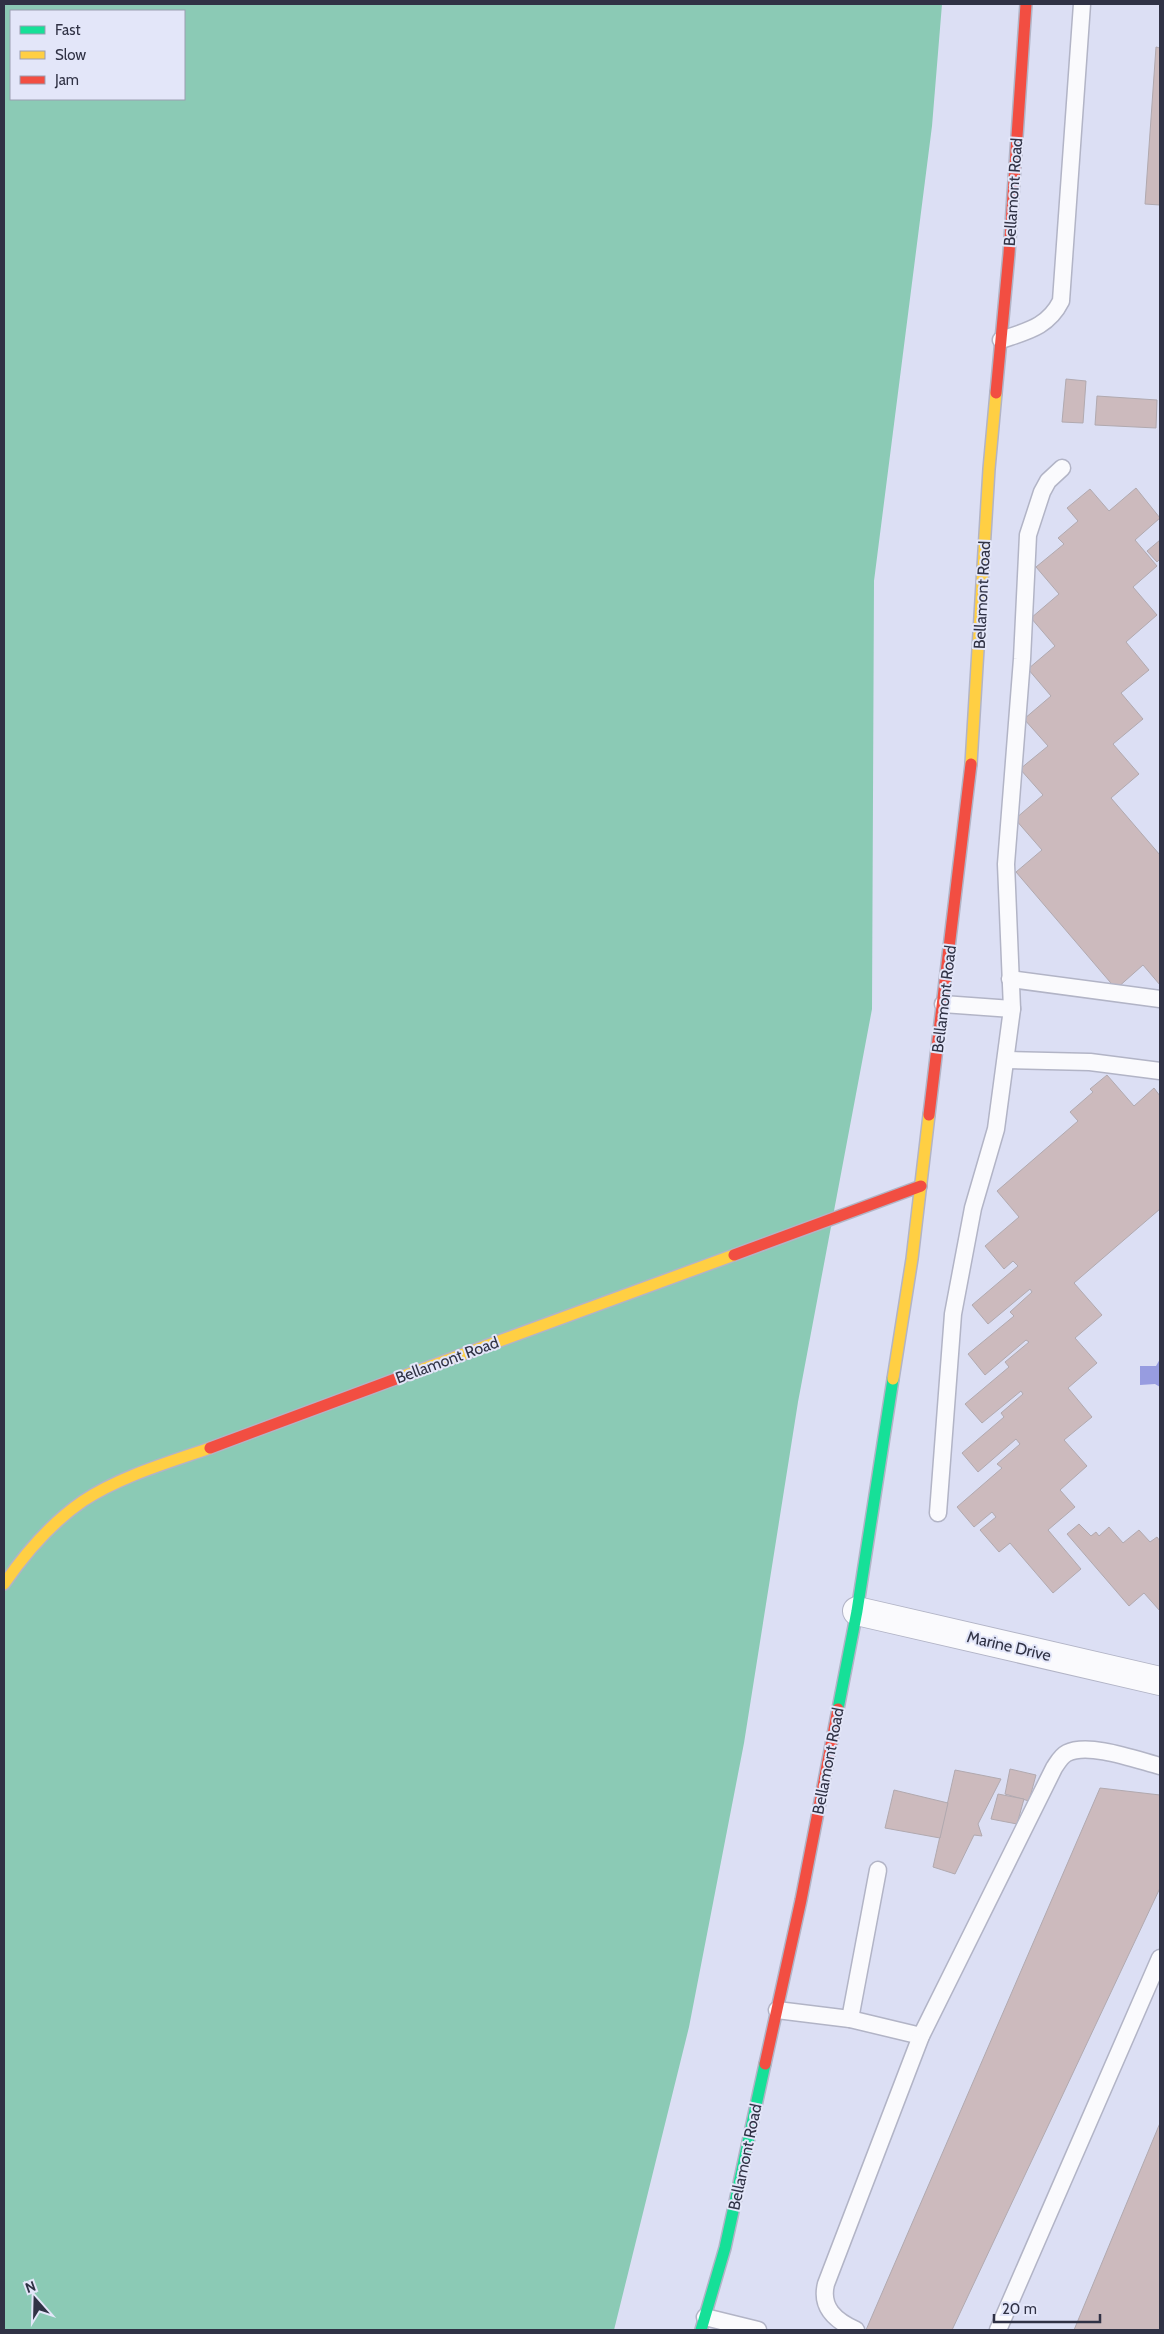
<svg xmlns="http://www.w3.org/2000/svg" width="1164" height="2334" viewBox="0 0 1164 2334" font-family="Cabin,sans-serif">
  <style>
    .forest { fill: #8bcab5; fill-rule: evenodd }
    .water { fill: #979ce0 }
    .building { fill: #ccbabd; stroke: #b1a9af }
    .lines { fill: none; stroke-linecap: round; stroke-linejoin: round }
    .lane-casing { stroke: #b2b4c6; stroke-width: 19 }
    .street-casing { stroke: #b2b4c6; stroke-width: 30 }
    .fast-casing { stroke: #b2b4c6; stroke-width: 14 }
    .slow-casing { stroke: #b2b4c6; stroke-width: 14 }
    .jam-casing { stroke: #b2b4c6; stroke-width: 14 }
    .lane { stroke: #fafafd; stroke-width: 16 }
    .street { stroke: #fafafd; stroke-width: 28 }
    .fast { stroke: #16e098; stroke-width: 11 }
    .slow { stroke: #ffcf43; stroke-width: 11 }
    .jam { stroke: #f24e42; stroke-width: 11 }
    .labels { text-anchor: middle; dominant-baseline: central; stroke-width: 4; stroke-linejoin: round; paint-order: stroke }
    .street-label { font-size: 16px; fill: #303245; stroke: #e3e6f9 }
  </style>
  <rect width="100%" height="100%" fill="#dcdff4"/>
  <!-- forest -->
  <path class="forest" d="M4,4h938l-10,122 -58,455 -2,428 -74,393 -54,341 -55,284 -75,303h-610zM11,11h173v88h-173z"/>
  <!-- water -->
  <path class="water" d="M1160,1359v28l-5,-3 -15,1v-19h16z"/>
  <!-- building -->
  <g class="building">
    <path d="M1156,47l4,1v157l-15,-1z"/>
    <path d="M1066,379l20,2 -3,42 -21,-1z"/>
    <path d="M1097,396l60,4 -1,28 -61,-3z"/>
    <path d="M1136,488l24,30 -25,22 22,26 -24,21 24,28 -31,27 23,28 -28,23 22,26 -30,25 26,30 -28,24 49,57v130l-17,-20 -27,24 -100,-117 26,-22 -27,-31 28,-24 -23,-26 28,-23 -24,-27 27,-23 -23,-27 27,-23 -24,-28 28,-24 -23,-27 28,-23 -6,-6 20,-17 -11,-13 23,-19 19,22z"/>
    <path d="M1160,540v19l-3,3 -10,-11z"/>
    <path d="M1107,1075l27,31 20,-18 6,8v113l-86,74 28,32 -27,23 22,25 -29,25 24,29 -28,23 23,26 -27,24 15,17 -27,23 33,39 -28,24 -43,-50 -11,9 -19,-22 16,-13 -4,-5 -18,15 -17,-20 45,-39 -5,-4 23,-20 -4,-5 -38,33 -16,-19 42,-36 -3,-4 22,-19 -2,-3 -39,32 -17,-19 44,-37 -4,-5 24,-20 -3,-2 -41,35 -17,-21 46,-38 -4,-4 22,-20 -2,-3 -42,35 -16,-19 46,-39 -5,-5 -9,8 -19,-23 34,-29 -22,-26 81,-70 -8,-9 23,-20 -3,-3z"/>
    <path d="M1079,1524l12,12 5,-4 3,4 10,-9 14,16 16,-13 11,12 7,-5 3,4v70l-16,-18 -15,13 -62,-72z"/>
    <path d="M1010,1769l26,6 -7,26 -24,-7z"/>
    <path d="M955,1770l46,9 -23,45 4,12 -8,-1 -19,39 -22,-7z"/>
    <path d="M1100,1788l60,7v93l-208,442h-86z"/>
    <path d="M894,1790l54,13 -8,35 -55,-10z"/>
    <path d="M998,1794l26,5 -7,25 -26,-5z"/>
    <path d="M1160,2123v207h-86z"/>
  </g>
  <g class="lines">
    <!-- lane casing -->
    <g class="lane-casing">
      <g id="lane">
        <path d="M1001,340c26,-9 47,-13 60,-39l21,-297"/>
        <path d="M1010,979l150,20"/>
        <path d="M943,1004l69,5"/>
        <path d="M1006,1060l84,2 70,9"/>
        <path d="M938,1513l15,-199 20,-106 23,-79 16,-120 -6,-145 16,-205 6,-124 14,-43 6,-11 14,-13"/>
        <path d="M777,2010l73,9 71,17"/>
        <path d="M850,2019l28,-149"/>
        <path d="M705,2317l53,13"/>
        <path d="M856,2330c-20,-9 -36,-22 -30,-46l95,-248 133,-268c4,-6 7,-12 13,-15 22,-11 70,7 93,13"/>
        <path d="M998,2330l162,-372"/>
      </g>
    </g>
    <!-- street casing -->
    <g class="street-casing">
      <path id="street" d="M857,1611l303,70"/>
    </g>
    <!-- fast casing -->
    <g class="fast-casing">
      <g id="fast">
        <path d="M838,1709l19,-98 36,-232"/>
        <path d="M701,2330l24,-82 40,-184"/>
      </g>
    </g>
    <!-- slow casing -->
    <g class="slow-casing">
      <g id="slow">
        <path d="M971,764l18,-295 7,-76"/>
        <path d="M401,1377l333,-122"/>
        <path d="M893,1379l19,-120 17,-144"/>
        <path d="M4,1584c22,-32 47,-61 79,-83 38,-25 84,-38 127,-53"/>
      </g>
    </g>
    <!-- jam casing -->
    <g class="jam-casing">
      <g id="jam">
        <path d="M996,393l13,-139 17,-250"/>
        <path d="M929,1115l42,-351"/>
        <path d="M734,1255l187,-69"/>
        <path d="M210,1448l191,-71"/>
        <path d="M765,2064l36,-164 37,-191"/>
      </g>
    </g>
    <!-- lane -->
    <use href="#lane" class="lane"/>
    <!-- street -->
    <use href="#street" class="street"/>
    <!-- fast -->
    <use href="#fast" class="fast"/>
    <!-- slow -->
    <use href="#slow" class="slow"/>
    <!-- jam -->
    <use href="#jam" class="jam"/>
  </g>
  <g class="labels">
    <!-- street labels -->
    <g class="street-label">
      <text transform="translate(1013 192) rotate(-86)">Bellamont Road</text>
      <text transform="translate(982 595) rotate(-87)">Bellamont Road</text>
      <text transform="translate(944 999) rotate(-83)">Bellamont Road</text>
      <text transform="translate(447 1360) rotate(-20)">Bellamont Road</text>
      <text transform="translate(1009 1646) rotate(13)">Marine Drive</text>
      <text transform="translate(828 1761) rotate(-79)">Bellamont Road</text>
      <text transform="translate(745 2157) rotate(-78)">Bellamont Road</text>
    </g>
  </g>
  <!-- border -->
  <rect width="1164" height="2334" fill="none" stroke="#303245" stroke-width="10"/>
  <!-- legend -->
  <rect x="10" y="10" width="175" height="90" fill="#e3e6f9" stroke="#9b9eb1"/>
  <rect x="20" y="26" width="25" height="8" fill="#16e098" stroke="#9b9eb1"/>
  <text x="55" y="35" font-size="15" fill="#303245">Fast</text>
  <rect x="20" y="51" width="25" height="8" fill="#ffcf43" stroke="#9b9eb1"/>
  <text x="55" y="60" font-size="15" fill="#303245">Slow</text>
  <rect x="20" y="76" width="25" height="8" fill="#f24e42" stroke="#9b9eb1"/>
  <text x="55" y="85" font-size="15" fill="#303245">Jam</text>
  <!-- north arrow -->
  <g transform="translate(35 2299) rotate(340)" stroke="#e3e6f9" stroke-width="4" paint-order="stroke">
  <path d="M0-4L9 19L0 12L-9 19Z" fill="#303245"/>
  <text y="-8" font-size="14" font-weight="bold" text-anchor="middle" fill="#303245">N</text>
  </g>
  <!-- scale -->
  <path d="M994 2314v8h106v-8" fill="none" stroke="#303245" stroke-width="2.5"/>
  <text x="1002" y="2314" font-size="15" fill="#303245" stroke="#e3e6f9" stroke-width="4" paint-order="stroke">20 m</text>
</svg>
